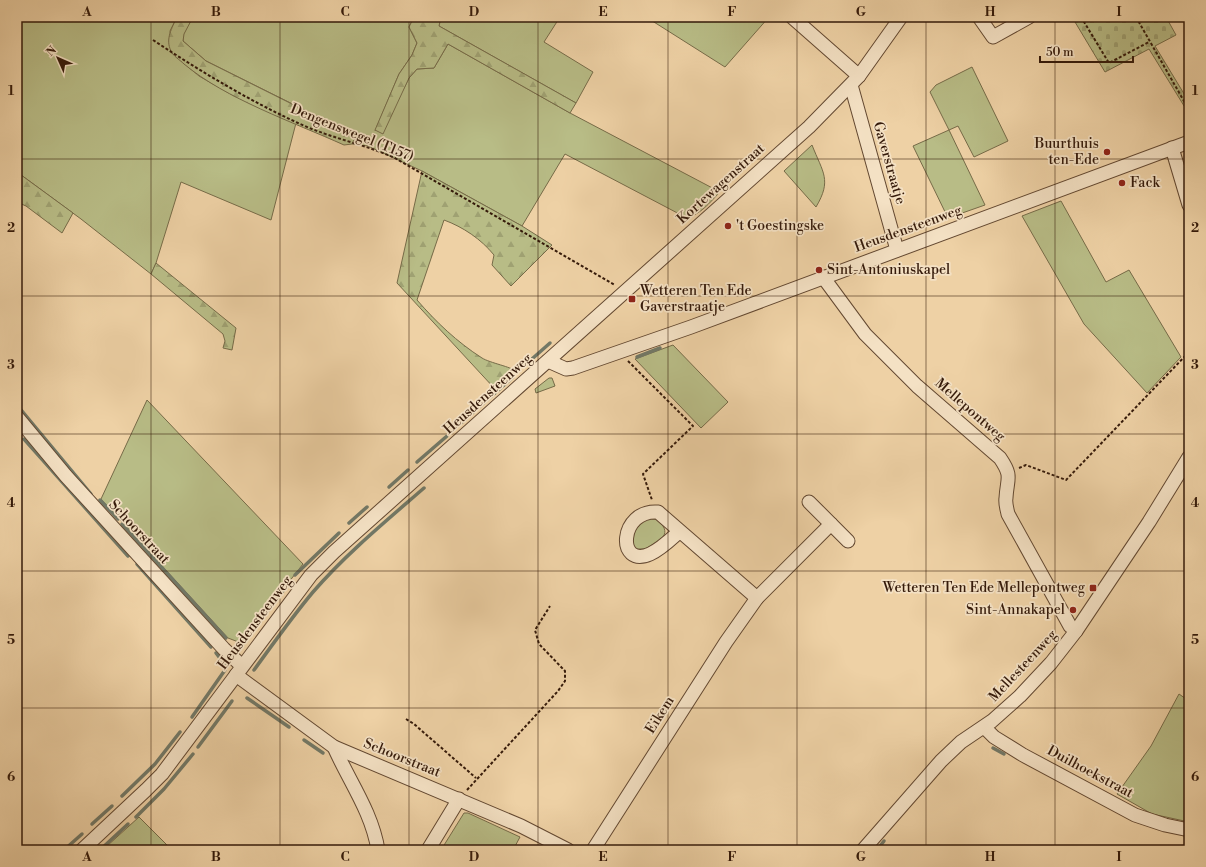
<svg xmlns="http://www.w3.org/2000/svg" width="1206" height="867" viewBox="0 0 1206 867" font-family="'Libre Bodoni',serif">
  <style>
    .green { fill: #b8bc86; stroke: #766b48 }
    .forest { fill: url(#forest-firs); stroke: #766b48 }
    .cemetery { fill: url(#cemetery-stones); stroke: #766b48 }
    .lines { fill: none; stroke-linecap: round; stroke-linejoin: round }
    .stream { stroke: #727866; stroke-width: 3.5 }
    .minor-casing { stroke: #634831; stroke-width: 15 }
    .path { stroke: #351a0a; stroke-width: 2; stroke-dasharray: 3 2; stroke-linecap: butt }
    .minor { stroke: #f4e1c4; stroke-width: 13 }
    .grid { fill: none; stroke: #351a0a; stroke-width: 1; stroke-opacity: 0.55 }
    .poi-dot { fill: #8f2418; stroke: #f4e1c4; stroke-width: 1.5 }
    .labels { text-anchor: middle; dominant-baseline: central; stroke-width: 3.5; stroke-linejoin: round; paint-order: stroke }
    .street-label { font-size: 14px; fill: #351a0a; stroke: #f4e1c4 }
    .poi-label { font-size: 14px; fill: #351a0a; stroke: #f4e1c4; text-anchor: start }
    .neatline { fill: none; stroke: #351a0a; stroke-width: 1.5 }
    .grid-label { font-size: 13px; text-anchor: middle; font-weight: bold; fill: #351a0a }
  </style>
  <defs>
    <pattern id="forest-firs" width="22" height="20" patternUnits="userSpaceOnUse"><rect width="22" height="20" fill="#b8bc86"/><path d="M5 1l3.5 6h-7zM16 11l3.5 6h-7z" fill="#9fa172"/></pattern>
    <pattern id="cemetery-stones" width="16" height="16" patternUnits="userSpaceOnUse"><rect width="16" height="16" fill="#b8bc86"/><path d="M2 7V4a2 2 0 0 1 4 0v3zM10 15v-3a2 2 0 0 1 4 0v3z" fill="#9fa172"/></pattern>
  </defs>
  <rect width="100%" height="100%" fill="#eed1a5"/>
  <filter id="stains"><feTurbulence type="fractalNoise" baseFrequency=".005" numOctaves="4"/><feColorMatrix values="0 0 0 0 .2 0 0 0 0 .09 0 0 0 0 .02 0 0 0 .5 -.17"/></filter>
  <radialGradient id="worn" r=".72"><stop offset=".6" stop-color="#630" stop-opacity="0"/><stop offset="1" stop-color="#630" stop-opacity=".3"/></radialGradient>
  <!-- green -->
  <g class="green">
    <path d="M17,17h160l-7,14 2,22 27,23 35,20 62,27 -25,97 -90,-38 -25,81 -5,11 -70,-55 -64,-47z"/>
    <path d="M193,17h221l-5,10 8,16 -5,12 -13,19 -24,57 28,-41 6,-12 8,-9 17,-1 14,-24 122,69 150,79c-9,9 -21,25 -35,25l-120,-63 -43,72 -100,-55 -54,-25 -16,-2 3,-9 -149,-74 -23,-20v-7z"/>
    <path d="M441,17h119l-16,25 49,30 -17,31 -137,-77z"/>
    <path d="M646,17h123l-44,50z"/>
    <path d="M972,67l36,74 -34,16 -16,-31 -9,4 36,75 -37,13 -35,-72 36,-16 -19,-38 6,-7z"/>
    <path d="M812,145c11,28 20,35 4,62l-32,-36z"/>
    <path d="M1061,201l45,81 23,-12 52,87 -34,36 -63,-69 -62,-108z"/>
    <path d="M673,345l55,57 -27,26 -66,-69z"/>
    <path d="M549,378h3l3,8 -19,7 -1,-4z"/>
    <path d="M147,400l156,164 -62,79 -13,-5 -127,-139z"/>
    <path d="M655,517c20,18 6,22 -10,32h-9l-3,-4 -2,-11 13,-14z"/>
    <path d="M1179,694l10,7v121l-37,-8 -35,-20 34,-48z"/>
    <path d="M464,813h4l52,24 -7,13h-72z"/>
    <path d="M139,817l33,33h-69l4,-4z"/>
  </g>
  <!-- forest -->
  <g class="forest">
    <path d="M177,17h16l-9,17 -1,7 23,20 150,75 -4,8 -8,1c-51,-23 -118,-46 -160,-81 -4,-4 -11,-8 -13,-13 -6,-12 1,-23 6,-34z"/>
    <path d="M414,17h27l-2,9 137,77 -6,10 -122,-69 -14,24 -17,1 -8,9 -26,56 -8,-4 24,-56 13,-19 5,-12 -8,-16z"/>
    <path d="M422,171l100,55 30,19 -41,41 -19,-21 2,-10c-13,-16 -31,-28 -50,-35l-27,80c19,22 40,42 65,58 8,5 30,9 33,13l-20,18 -98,-106z"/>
    <path d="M17,172l56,41 -11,20 -36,-27 -9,-4z"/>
    <path d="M156,263l80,65 -4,22 -9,-2 2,-7 -2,-7 -72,-60z"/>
  </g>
  <!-- cemetery -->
  <path class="cemetery" d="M1072,17h94l10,18 -21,11 34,56v12l-40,-65 -44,23z"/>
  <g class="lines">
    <!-- stream -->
    <g class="stream">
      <path d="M637,357l23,-9"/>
      <path d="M524,366l26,-23"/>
      <path d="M17,405l74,89"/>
      <path d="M461,423l52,-46"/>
      <path d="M17,431l1,1"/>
      <path d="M24,439l104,117"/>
      <path d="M417,462l30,-26"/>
      <path d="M389,487l19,-17"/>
      <path d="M100,500l18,19"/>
      <path d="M349,523l18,-16"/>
      <path d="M122,524l104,114"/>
      <path d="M137,564l74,83"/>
      <path d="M295,575l44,-42"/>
      <path d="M243,643l46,-60"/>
      <path d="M254,670c19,-26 38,-53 59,-78 33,-38 73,-71 111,-104"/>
      <path d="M247,698l42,29"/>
      <path d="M192,717l33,-47 1,-4 -10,-13"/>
      <path d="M304,740l19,13"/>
      <path d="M198,747l34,-46"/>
      <path d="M993,748l11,6"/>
      <path d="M122,796l33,-32 25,-32"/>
      <path d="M136,817l28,-28 29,-35"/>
      <path d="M92,824l20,-18"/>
      <path d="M64,850l18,-16"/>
      <path d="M100,850l28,-26"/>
      <path d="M877,850l7,-9"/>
    </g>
    <!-- minor casing -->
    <g class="minor-casing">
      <g id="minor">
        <path d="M792,17l67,59"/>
        <path d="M979,17l14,20 36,-20"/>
        <path d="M851,85l46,165"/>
        <path d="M1172,148l17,57"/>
        <path d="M823,277l42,57 52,52 83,72c13,19 7,20 6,40 -1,5 1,11 2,16l62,112 6,5"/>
        <path d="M548,361l18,8 7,-1 118,-41 498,-185"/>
        <path d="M17,417l49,59 158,173 18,17"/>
        <path d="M809,502l39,39"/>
        <path d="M680,531c-9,8 -19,18 -30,23 -34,15 -31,-45 8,-42l99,86"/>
        <path d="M236,675l98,72 187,79 47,24"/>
        <path d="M984,727l10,10 29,18 112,60 30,10 24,5"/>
        <path d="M334,747c15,34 38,65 44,103"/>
        <path d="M82,850l64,-60 16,-16 149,-199 23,-23 475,-425 50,-51 42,-59"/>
        <path d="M428,850l31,-51"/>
        <path d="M593,850l133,-208 31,-44 74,-74"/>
        <path d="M863,850l78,-89 20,-19 31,-21 28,-25 31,-33 25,-32 73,-109 40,-65"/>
      </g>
    </g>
    <!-- path -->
    <g class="path">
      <path d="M1081,17l28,46 40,-21"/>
      <path d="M1136,17l53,93"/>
      <path d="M153,40c47,31 95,60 145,83 32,15 66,21 97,35l220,127"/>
      <path d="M628,361l65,65 -50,48 9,26"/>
      <path d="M1019,468l7,-3 40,15 123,-128"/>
      <path d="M406,719l8,5 62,54"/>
      <path d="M467,790l91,-99 7,-10v-10l-26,-27 -4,-14 15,-24"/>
    </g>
    <!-- minor -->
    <use href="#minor" class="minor"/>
  </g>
  <!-- grid -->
  <path class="grid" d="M151,17v833M280,17v833M409,17v833M538,17v833M668,17v833M797,17v833M926,17v833M1055,17v833M17,159h1172M17,296h1172M17,434h1172M17,571h1172M17,708h1172"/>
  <!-- markers -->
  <g class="poi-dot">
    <circle cx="1107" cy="152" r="4"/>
    <circle cx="1122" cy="183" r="4"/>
    <circle cx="728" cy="226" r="4"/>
    <circle cx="819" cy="270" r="4"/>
    <rect x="628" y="295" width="8" height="8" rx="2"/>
    <rect x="1089" y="584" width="8" height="8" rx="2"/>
    <circle cx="1073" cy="610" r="4"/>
  </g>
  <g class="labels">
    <!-- street labels -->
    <g class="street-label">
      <text transform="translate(352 133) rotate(22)">Dengenswegel (T157)</text>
      <text transform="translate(889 163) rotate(74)">Gaverstraatje</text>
      <text transform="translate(721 184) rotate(-42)">Kortewagenstraat</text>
      <text transform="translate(908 229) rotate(-20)">Heusdensteenweg</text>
      <text transform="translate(488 394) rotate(-42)">Heusdensteenweg</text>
      <text transform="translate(970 410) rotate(41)">Mellepontweg</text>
      <text transform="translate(139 532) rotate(47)">Schoorstraat</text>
      <text transform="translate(255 623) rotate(-53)">Heusdensteenweg</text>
      <text transform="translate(1023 666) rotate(-47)">Mellesteenweg</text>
      <text transform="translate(660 715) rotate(-58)">Eikem</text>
      <text transform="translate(402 758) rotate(22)">Schoorstraat</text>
      <text transform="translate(1090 772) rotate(28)">Duilhoekstraat</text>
    </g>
    <!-- poi labels -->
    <g class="poi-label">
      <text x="1099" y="144" text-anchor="end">Buurthuis<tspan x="1099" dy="16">ten-Ede</tspan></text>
      <text x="1130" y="183">Fack</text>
      <text x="736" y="226">'t Goestingske</text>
      <text x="827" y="270">Sint-Antoniuskapel</text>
      <text x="640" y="291">Wetteren Ten Ede<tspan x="640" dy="16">Gaverstraatje</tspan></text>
      <text x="1085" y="588" text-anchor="end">Wetteren Ten Ede Mellepontweg</text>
      <text x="1065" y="610" text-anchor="end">Sint-Annakapel</text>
    </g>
  </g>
  <!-- margin -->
  <rect width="1206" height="867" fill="none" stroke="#eed1a5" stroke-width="44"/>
  <!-- north arrow -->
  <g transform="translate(58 58) rotate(315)" stroke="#f4e1c4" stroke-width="3" paint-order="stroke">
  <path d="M0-3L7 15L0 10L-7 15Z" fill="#351a0a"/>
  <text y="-6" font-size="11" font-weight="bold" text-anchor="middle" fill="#351a0a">N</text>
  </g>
  <!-- scale -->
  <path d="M1040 56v6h93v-6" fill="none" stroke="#351a0a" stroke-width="2"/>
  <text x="1046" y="56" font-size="12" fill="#351a0a" stroke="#f4e1c4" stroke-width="3" paint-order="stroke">50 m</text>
  <rect x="22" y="22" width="1162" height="823" class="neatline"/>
  <g class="grid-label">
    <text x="87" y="16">A</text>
    <text x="216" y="16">B</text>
    <text x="345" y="16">C</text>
    <text x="474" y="16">D</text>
    <text x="603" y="16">E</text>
    <text x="732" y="16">F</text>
    <text x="861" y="16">G</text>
    <text x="990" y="16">H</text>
    <text x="1119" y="16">I</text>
    <text x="11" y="95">1</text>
    <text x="1195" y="95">1</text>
    <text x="11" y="232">2</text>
    <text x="1195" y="232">2</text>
    <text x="11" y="369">3</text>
    <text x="1195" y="369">3</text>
    <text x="11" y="507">4</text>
    <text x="1195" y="507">4</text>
    <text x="11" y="644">5</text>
    <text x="1195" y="644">5</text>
    <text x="11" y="781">6</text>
    <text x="1195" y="781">6</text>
    <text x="87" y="861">A</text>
    <text x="216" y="861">B</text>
    <text x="345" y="861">C</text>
    <text x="474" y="861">D</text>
    <text x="603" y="861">E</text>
    <text x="732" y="861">F</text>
    <text x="861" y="861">G</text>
    <text x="990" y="861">H</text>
    <text x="1119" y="861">I</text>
  </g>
  <rect width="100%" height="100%" filter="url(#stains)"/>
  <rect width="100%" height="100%" fill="url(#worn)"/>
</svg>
